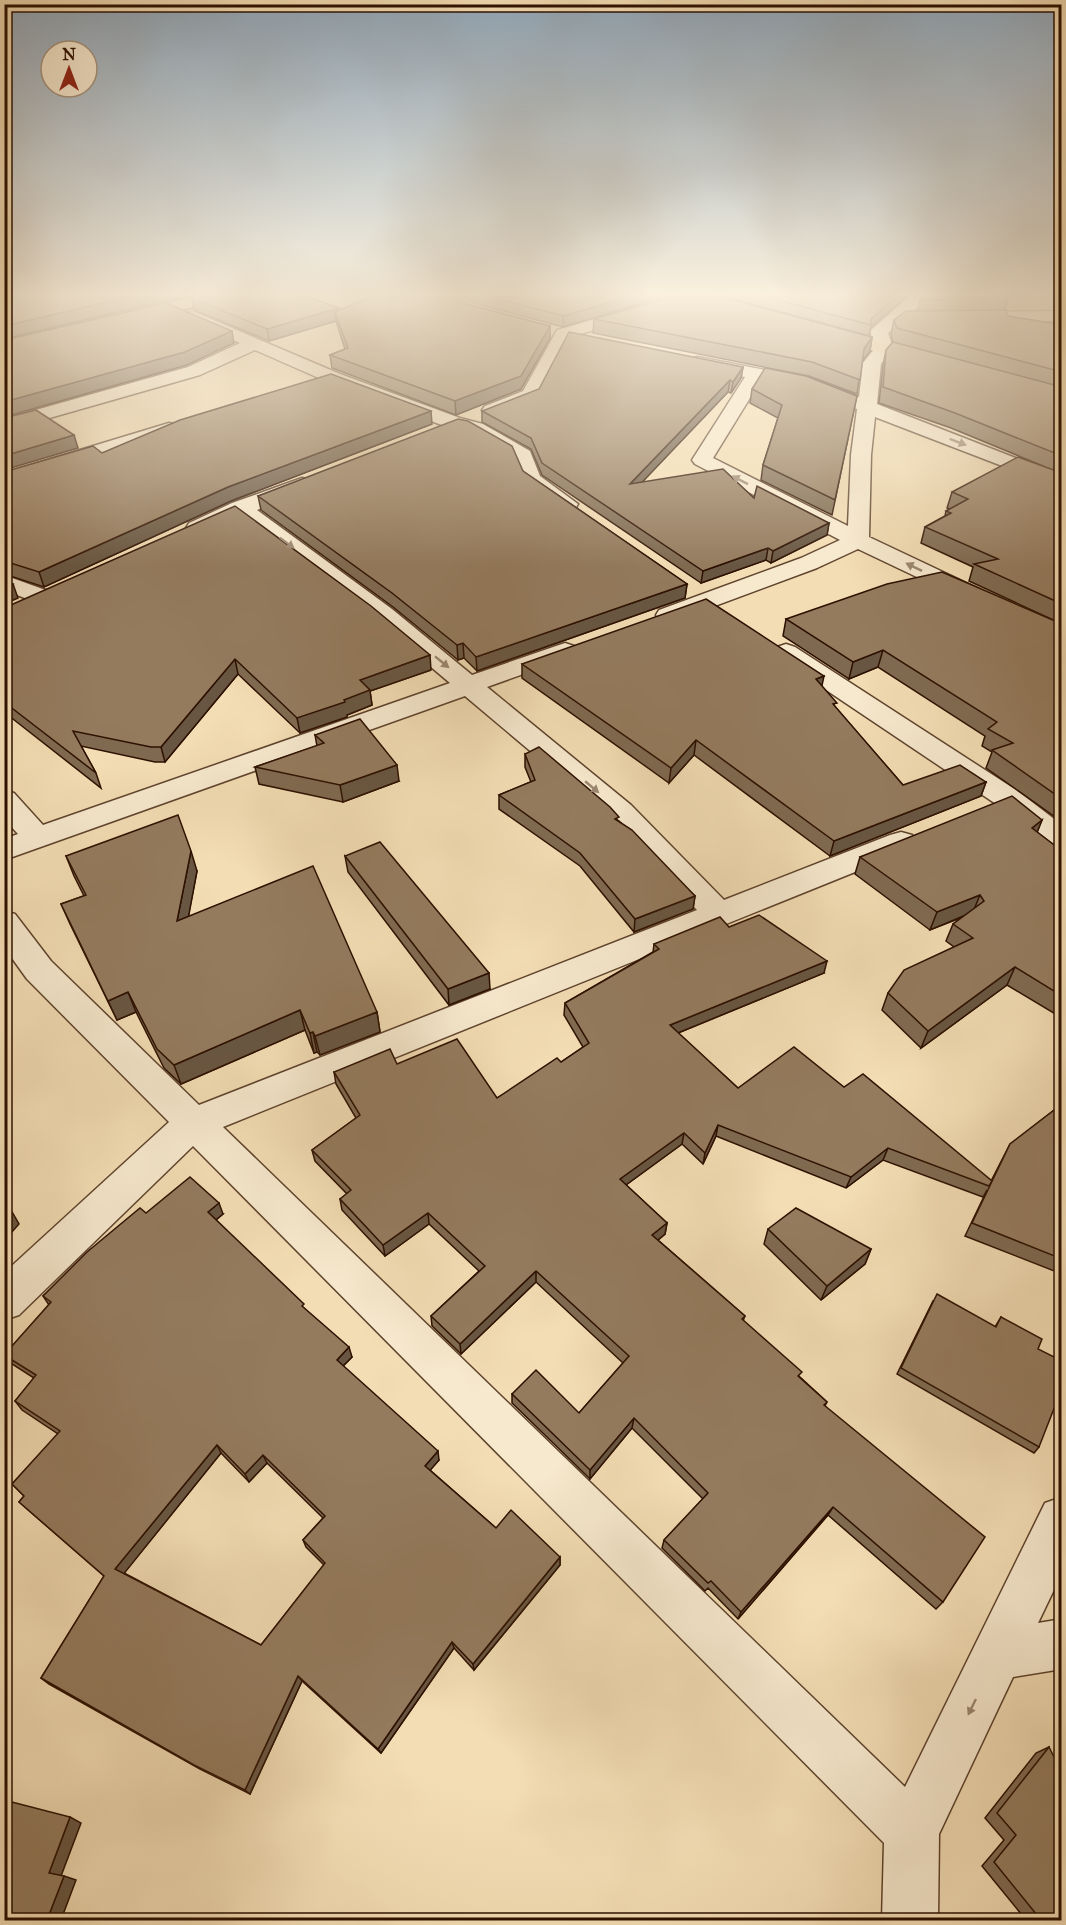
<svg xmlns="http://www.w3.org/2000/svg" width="1066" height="1925" viewBox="0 0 1066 1925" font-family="'IM FELL Great Primer',serif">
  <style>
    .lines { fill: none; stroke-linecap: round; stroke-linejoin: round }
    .minor-casing { stroke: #5e432d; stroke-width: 3 }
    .major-casing { stroke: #2d1000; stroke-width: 3 }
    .minor { fill: #f7e9ce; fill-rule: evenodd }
    .major { fill: #f3ddb4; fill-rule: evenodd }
    .wall { fill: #7f6a51; stroke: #2d1000; stroke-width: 1.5; fill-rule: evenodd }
    .shaded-wall { fill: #685642; stroke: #2d1000; stroke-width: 1.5 }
    .building { fill: #947b5e; stroke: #2d1000; stroke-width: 1.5; fill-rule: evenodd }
    .oneway { fill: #9c8771 }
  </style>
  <rect width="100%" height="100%" fill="#f3ddb4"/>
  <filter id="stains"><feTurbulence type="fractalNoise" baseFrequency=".00333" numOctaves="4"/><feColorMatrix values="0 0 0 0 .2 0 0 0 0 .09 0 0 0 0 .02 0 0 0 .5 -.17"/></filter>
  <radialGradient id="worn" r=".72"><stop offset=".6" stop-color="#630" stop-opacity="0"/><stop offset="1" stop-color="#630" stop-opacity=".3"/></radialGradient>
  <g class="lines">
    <!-- minor casing -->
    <g class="minor-casing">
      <g id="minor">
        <path d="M910,296h18l-24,26 -16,11 5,15 -12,16 -4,40 185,72v13l-187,-72 -4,38 -2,82 110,52 4,5 -4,5 -8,2 -8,-2 -105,-50 -41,19 -140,52 -9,2 -9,-2 -3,-5 3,-5 142,-52 39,-18 -145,-76 -3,-4 53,-83 -53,-11 -3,-4 3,-4 6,-1 118,23 43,17 4,-34 12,-15 -5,-17zM761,380l43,9 53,20 -6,46 -3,71 -135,-68z"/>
        <path d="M636,307l6,1 2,4 -2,4 -72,21 -33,62 -45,17 -7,-2 -3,-4 3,-4 38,-15 34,-61z"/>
        <path d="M192,311l148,63 120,44 23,6 47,27 10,25 38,28 -3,5 -8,1 -8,-1 -35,-26 -10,-25 -45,-26 -22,-5 -119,-45 -73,-32 -55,25 -196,56v-12l184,-52 52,-24 -54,-23 -2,-4z"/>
        <path d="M1062,311v10l-94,1 -8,-5 8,-5z"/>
        <path d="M169,423l7,2 3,4 -3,4 -172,53v-13z"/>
        <path d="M302,478l7,2 3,4 -3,4 -52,22 135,99 80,66 84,-29 9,-3 9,3 4,5 -4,5 -87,31 144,118 93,95 166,-65 11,-3 11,3 4,7 -4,7 -689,278 682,660 140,-284 17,-6v76l-24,50 24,-4v50l-49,8 -74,157 -1,86h-56l2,-77 -691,-697 -174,169 -15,5v-47l165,-151 -142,-143 -23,-32v-36l11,3 36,47 148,144 498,-195 -86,-91 -146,-123 -461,164v-21l14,-5 -14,-15v-28l10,2 29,32 407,-142 -76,-64 -134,-101 -35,15 -8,2 -8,-2 -3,-5 3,-5 43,-20z"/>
        <path d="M4,575l47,17 4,5 -4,5 -8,2 -8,-2 -31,-12z"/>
        <path d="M786,644l9,3 224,145 43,33v26l-11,-3 -52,-42 -222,-149 -4,-5 4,-5z"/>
      </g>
    </g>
    <!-- major casing -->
    <g class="major-casing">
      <g id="major">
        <path d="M198,296h31l-2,3 -95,23 -8,-5 2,-4z"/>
        <path d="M829,328l106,29 3,4 -3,4 -6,1 -106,-29 -3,-4 3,-4z"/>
      </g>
    </g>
    <!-- minor -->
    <use href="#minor" class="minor"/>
    <!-- major -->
    <use href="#major" class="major"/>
  </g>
  <!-- wall -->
  <g class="wall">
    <path d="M448,296h218l-103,31z"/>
    <path d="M722,296h185l-36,31 -2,9z"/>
    <path d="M192,298l147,12 211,16v12l-29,51 -65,26 -124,-47 -2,-13 15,-6 -9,-28 -67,20 -75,-31z"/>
    <path d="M1008,299l-3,11 -87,1 2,-11z"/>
    <path d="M1007,316l55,9v299l-93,-43 4,-14 -52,-24 4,-16 20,-11 1,-5 4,-2 -3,-1 5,-16 91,-26 -92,-38 -72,-25 4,-38 3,-15 7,-8 -2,-8 3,-14z"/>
    <path d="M594,319l278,18 -2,14 -8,10 -5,33 -48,-18 -216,-43z"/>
    <path d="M743,367l-2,11 -10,15 -3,-1 -86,90 112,16 75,25 -2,12 -56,28 -5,-3 -65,23 -159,-108 -11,-26 -49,-27v-11z"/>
    <path d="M752,389l105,7 -25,119 -71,-35 2,-15 15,-47 -28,-15z"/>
    <path d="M432,424l-201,77 -187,86 -40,-13v-102l98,-19z"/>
    <path d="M523,471l164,113 -2,14 -208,73 -13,-13 -6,2 -65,-53 -132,-97 -3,-14z"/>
    <path d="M4,608l427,62 -61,21 2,14 -25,10v2l-47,16 -62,-59 -73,88h-10l-74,-16 15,27 5,15 -97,-76z"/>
    <path d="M786,619l276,5v193l-4,2 -72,-51 6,-16 -10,-6 3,-10 -107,-69 -29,12 -66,-43z"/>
    <path d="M522,664l300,23 14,21 67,77 83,-3 -5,14 -151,60 -136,-101 -25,28 -147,-105z"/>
    <path d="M315,735l84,46 -56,21 -84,-18 -4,-17 62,-21z"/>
    <path d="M525,754l94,67 76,75 -2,13 -59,23 -54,-66 -81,-57v-14l32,-13 -6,-15z"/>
    <path d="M1042,820l-5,12 25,19v167l-55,-33 -86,63 -39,-38 6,-17 66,-46 -8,-6 7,-17 10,-7 -33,13 -75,-56 5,-17z"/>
    <path d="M66,856l131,15 -9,46 189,95 3,20 -60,23 -3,-3 -3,1 -9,-23 -124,54 -17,-16 -28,-56 -19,8 -47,-96 -9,-20 23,-8 -10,-20z"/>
    <path d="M345,856l145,133 -41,16 -101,-133z"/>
    <path d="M729,927l95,46 -146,60 60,55 106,-1 147,94 19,-37 52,-40v170l-97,-38 22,-46 -4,7 -100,-37 -37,28 -130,-52 -13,28 -21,-20 -56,41 41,38 -2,11 -7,6 87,76 -2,5 57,56 27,25 -2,4 118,196 -7,7 -108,-94 -90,104 -30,-31 -3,3 -43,-43 2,-8 39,-41 -71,-71 -42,51 -78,-76v-9l67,19 44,-50 -87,-81 -75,72 -29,-28 -1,-10 48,-45 -50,-47 -44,32 -43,-46 -2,-11 7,-5 -32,-33 -3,-11 44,-32 -20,-34 -2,-12 63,-8 100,34 64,-36 22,-15 -19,-32 1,-12 88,-51 1,-8z"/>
    <path d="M146,1213l77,1 -7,6 136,137 -9,9 96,94 -9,10 66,58 64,29v8l-86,105 -20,-22 -73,105 -79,-72 -52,113 -50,-25 -151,-85 -8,-6 63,-102 -77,-67 -8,-7 5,-6 -12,-12 46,-50 -36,-24 -7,-9 19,-23 -22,-14 -8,-9 45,-50 -6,-9zM221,1453l28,29 18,-19 56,55 -20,22 3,7 18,18 -63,80 -137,-72z"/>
    <path d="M768,1229l103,20 -6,15 -44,36 -57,-56z"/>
    <path d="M933,1301l62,26 6,-10 37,32 1,98 -5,6 -137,-79z"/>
    <path d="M1049,1747l13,173h-36l-44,-54 22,-26 -19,-22 51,-65z"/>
  </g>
  <!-- shaded-wall -->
  <g class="shaded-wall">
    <path d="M133,296h53l-182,43v-13z"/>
    <path d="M631,296h35l-103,31v-11z"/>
    <path d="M897,296h10l-36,31v-8z"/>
    <path d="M339,308l1,12 -5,-8 1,9 -67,20 -2,-12z"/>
    <path d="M550,326v12l-29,51 -65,26 -1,-14z"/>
    <path d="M232,331l2,12 -47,22 -183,52v-15z"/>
    <path d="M872,337l-2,14 -9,12 3,-14z"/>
    <path d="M743,367l-2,11 -10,15 2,-11z"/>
    <path d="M730,380l-2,12 -99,104 1,-12z"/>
    <path d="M431,411l1,13 -201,77 -187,86 -5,-15 189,-85z"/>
    <path d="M74,435l4,13 -74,22v-14z"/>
    <path d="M829,523l-2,12 -56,28 2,-12z"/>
    <path d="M768,548l-2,12 -65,23 2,-12z"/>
    <path d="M13,584l5,14 -14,6v-16z"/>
    <path d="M687,584l-2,14 -208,73 -1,-14z"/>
    <path d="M463,643l1,15 -6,2 -1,-15z"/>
    <path d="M883,650l-5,17 -29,12 4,-17z"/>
    <path d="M430,655l1,15 -61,21 2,14 -25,10v2l-47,16 -3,-15 63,-38z"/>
    <path d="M235,659l3,15 -73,88 -4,-15z"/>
    <path d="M824,676l-3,14 -5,-11z"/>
    <path d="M696,740l-2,15 -25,28 2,-15z"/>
    <path d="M397,765l2,16 -56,21 -3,-17z"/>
    <path d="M986,782l-5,14 -151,60 4,-15z"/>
    <path d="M1042,820l-7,18 -3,-10z"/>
    <path d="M191,851l6,20 -13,70 -7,-20z"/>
    <path d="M980,895l-7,17 -43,18 7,-18z"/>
    <path d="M695,896l-2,13 -59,23 1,-13z"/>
    <path d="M827,961l-3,12 -156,64 2,-12z"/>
    <path d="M1015,967l-8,18 -86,63 7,-17z"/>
    <path d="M489,973l1,16 -41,16 -1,-16z"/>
    <path d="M128,992l8,20 -19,8 -9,-19z"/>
    <path d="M300,1010l5,20 -124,54 -7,-19z"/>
    <path d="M377,1012l3,20 -60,23 -5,-19z"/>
    <path d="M313,1032l4,20 -3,1 -4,-20z"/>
    <path d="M718,1125l-2,11 -13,28 2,-11z"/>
    <path d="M684,1133l-2,11 -63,46 1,-11z"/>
    <path d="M888,1148l-5,12 -37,28 5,-11z"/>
    <path d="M219,1203l4,11 -11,9 -4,-11z"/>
    <path d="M11,1210l8,14 -15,17v-24z"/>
    <path d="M428,1213l1,11 -44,32 -2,-11z"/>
    <path d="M667,1223l-2,11 -14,12 1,-11z"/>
    <path d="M871,1249l-6,15 -44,36 6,-14z"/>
    <path d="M536,1271v11l-75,72 -1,-10z"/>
    <path d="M349,1347l3,10 -12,12 -3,-9z"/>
    <path d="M634,1418l-2,10 -42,51v-9z"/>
    <path d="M217,1445l4,8 -99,123 -7,-7z"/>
    <path d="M438,1451l1,9 -12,14 -2,-8z"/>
    <path d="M263,1455l4,8 -18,19 -4,-8z"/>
    <path d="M833,1507l-5,8 -90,104 3,-7z"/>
    <path d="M560,1557v8l-86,105 -1,-6z"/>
    <path d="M452,1642l2,6 -73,105 -3,-4z"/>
    <path d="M298,1676l4,5 -52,113 -5,-4z"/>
    <path d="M70,1817l11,6 -20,53 -12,-3z"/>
    <path d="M64,1876l12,4 -15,40h-14z"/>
  </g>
  <!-- building -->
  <g class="building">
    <path d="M4,296h129l-129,30z"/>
    <path d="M197,296h109l33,12 -72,21 -75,-31z"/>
    <path d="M372,296h65l113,30 -29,50 -66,25 -125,-46 18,-7 -13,-36z"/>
    <path d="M487,296h144l-68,20z"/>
    <path d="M674,296h44l154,41 -8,12 -4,31 -48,-18 -218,-43z"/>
    <path d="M762,296h135l-26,23v6z"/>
    <path d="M924,296h84v3l-88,1z"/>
    <path d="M166,303l66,28 -47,21 -181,50v-62z"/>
    <path d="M1007,310v6l55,9v47l-165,-44 -3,-8 12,-9z"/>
    <path d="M569,332l174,35 -10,15 -3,-2 -100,104 93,-15 31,29 3,-12 72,37 -56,28 -5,-3 -65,23 -161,-108 -11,-25 -49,-27 57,-22z"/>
    <path d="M893,342l169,45v69l-107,-43 -72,-26 3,-37z"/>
    <path d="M765,368l41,8 51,20 -22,104 -72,-35 19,-60 -30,-16z"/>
    <path d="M331,374l100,37 -203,76 -189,85 -35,-11v-89l89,-26 9,7 78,-33z"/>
    <path d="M36,410l38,25 -70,21v-38z"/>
    <path d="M458,419l10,2 44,25 11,25 164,113 -211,73 -13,-14 -6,2 -65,-52 -134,-97z"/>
    <path d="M1018,457l44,16v131l-88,-40 24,-5 -73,-32 26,-14 -5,-2 22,-12 -16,-7z"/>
    <path d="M235,506l136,100 59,49 -70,25 10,10 -26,10 1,2 -48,16 -62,-59 -74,88h-10l-78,-16 23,42 -92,-71v-94z"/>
    <path d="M942,572l120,52v175l-70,-49 21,-7 -25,-14 9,-7 -114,-72 -30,12 -67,-43 101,-35z"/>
    <path d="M4,580l9,4 -9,4z"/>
    <path d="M706,599l118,77 -8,3 21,24 -4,1 70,81 57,-20 26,17 -152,59 -138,-101 -25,28 -149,-104z"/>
    <path d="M360,719l37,46 -57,20 -85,-18 69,-24 -9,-8z"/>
    <path d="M539,747l71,60 9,10 -4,2 17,11 63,66 -60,23 -55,-66 -81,-58 36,-15 -10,-26z"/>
    <path d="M1012,796l30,24 -10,8 30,23v145l-47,-29 -87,64 -40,-38 16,-23 69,-32 -20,-14 31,-23 -4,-6 -43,17 -77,-55z"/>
    <path d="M178,815l13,36 -14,70 136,-55 64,146 -62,24 -2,-4 -3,1 -10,-23 -126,55 -17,-16 -29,-57 -20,9 -47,-97 25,-9 -20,-39z"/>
    <path d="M380,842l109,131 -41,16 -103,-133z"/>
    <path d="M759,915l68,46 -157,64 68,63 56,-41 50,40 19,-13 129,107 -3,5 -101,-38 -37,29 -133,-52 -13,28 -21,-20 -64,46 47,44 -15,12 93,81 -3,3 60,53 -4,4 29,26 -3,3 161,132 -42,65 -110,-95 -92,105 -30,-31 -3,2 -44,-43 44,-47 -74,-75 -44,52 -78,-76 24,-24 43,43 50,-57 -93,-85 -76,73 -29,-28 54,-50 -57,-53 -45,32 -43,-46 11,-9 -39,-40 48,-35 -26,-43 56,-23 7,15 60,-25 40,59 60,-40 4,4 28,-19 -24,-40 94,-54 -5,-5 66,-27 9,10z"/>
    <path d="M1062,1104v155l-90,-36 38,-79z"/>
    <path d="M190,1177l29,26 -11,9 96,92 -2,2 47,41 -12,13 101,91 -13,15 71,62 15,-18 49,47 -87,107 -21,-22 -74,107 -80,-73 -53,114 -51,-25 -153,-87 63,-102 -85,-74 5,-6 -12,-12 48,-53 -45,-30 21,-26 -32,-20 47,-53 -8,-6 44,-44 53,-44 6,5zM217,1445l28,29 18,-19 62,61 -22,24 22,23 -64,82 -146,-76z"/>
    <path d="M4,1207l7,3 -7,7z"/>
    <path d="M796,1208l75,41 -44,37 -59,-57z"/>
    <path d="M937,1294l59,33 5,-10 41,22 -4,10 24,12v27l-23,59 -138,-79z"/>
    <path d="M1049,1747l8,16 5,-1v158h-21l-47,-58 22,-27 -19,-22z"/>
    <path d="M4,1800l66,17 -21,56 15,3 -17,44h-43z"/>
  </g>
  <!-- one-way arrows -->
  <defs><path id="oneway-solid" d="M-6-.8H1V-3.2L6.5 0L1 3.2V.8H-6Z" transform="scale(1.5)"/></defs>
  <g class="oneway">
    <use href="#oneway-solid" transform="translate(958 442) rotate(21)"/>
    <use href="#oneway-solid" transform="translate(740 480) rotate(-153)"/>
    <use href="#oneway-solid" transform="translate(287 543) rotate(37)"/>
    <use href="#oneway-solid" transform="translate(914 567) rotate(-154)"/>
    <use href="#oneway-solid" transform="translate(442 662) rotate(39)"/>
    <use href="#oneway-solid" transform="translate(592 787) rotate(40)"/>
    <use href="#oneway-solid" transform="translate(972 1707) rotate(116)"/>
  </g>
  <!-- sky -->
  <linearGradient id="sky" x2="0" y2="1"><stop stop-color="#91a8bb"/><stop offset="0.52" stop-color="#faf0dd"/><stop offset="1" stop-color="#faf0dd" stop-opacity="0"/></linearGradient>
  <rect width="1066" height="566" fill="url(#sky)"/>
  <!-- margin -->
  <rect width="1066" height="1925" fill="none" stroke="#f3ddb4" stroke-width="24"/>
  <rect x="6" y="6" width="1054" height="1913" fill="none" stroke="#2d1000" stroke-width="3"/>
  <rect x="12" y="12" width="1042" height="1901" fill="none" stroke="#2d1000" stroke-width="1.5"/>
  <!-- north arrow -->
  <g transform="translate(69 69)"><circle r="28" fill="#f7e9ce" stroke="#a6927c" stroke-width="1.5"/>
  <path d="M0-4.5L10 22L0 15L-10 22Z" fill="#8f2418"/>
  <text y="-9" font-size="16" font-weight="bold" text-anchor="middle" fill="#2d1000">N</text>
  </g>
  <rect width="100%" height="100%" filter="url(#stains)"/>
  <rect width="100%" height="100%" fill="url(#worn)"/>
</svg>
